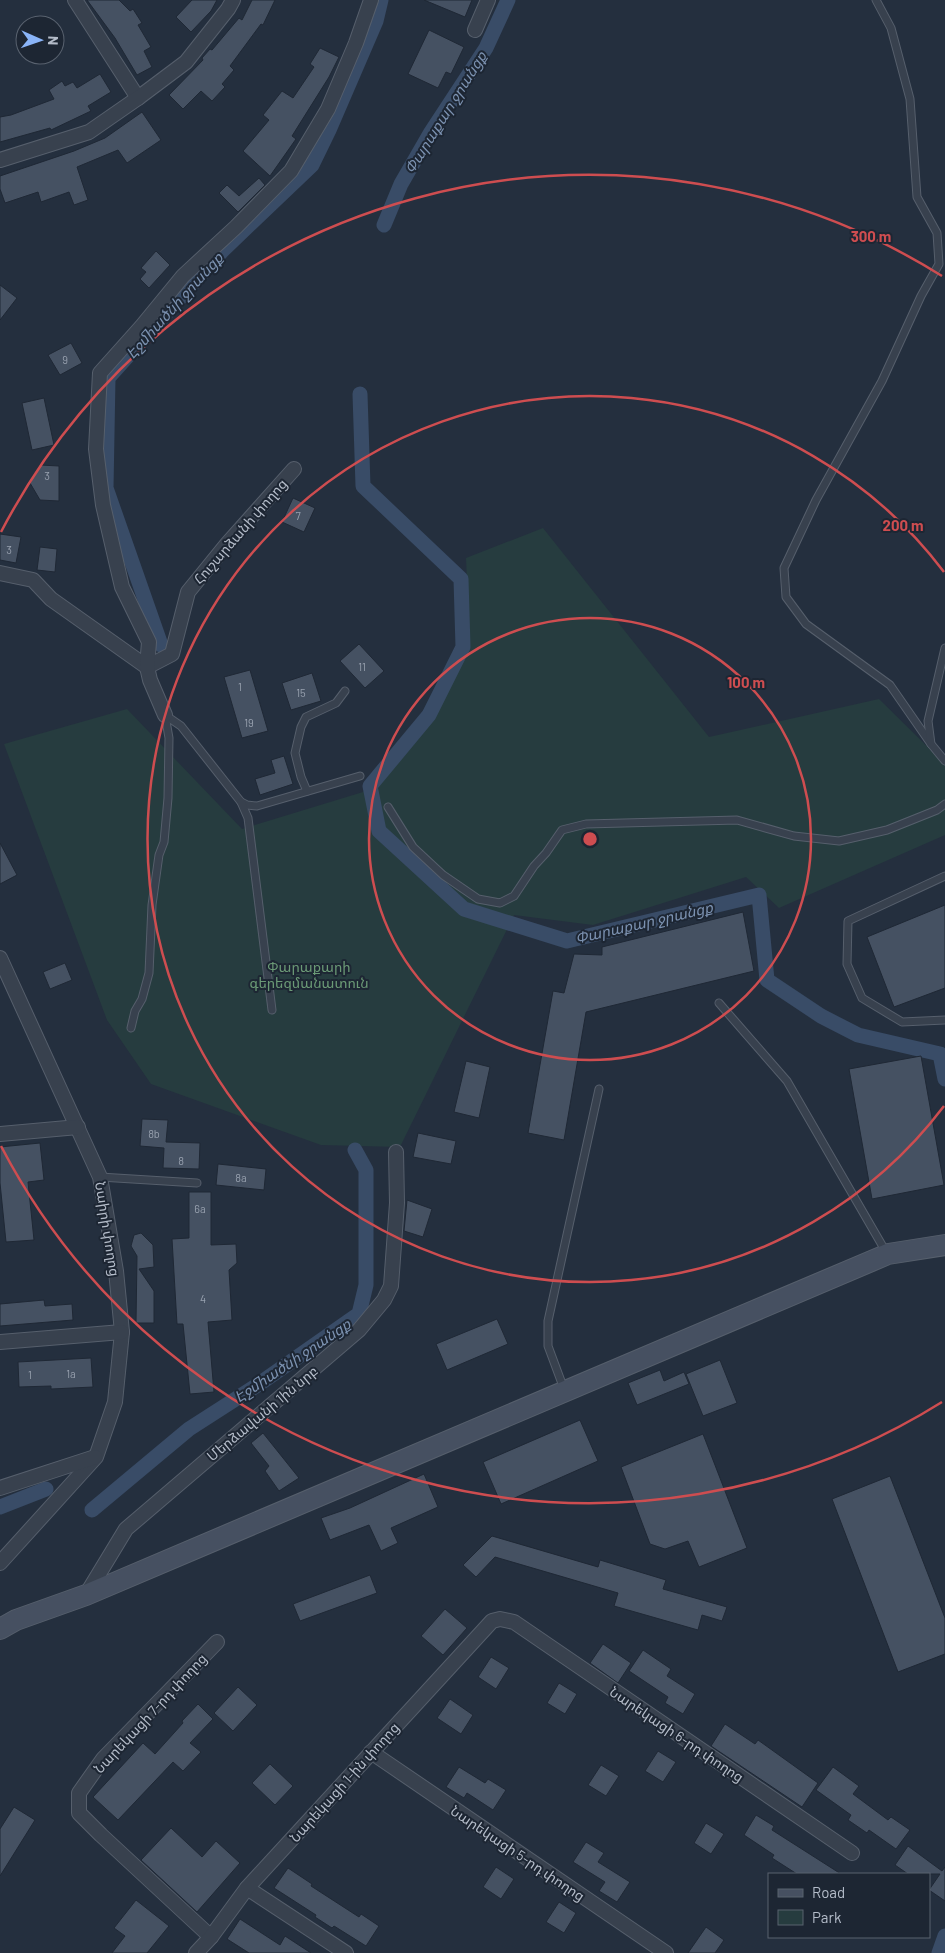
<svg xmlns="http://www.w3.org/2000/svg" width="945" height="1953" viewBox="0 0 945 1953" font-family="Barlow,'Noto Sans Armenian',sans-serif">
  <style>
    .green { fill: #263c3f }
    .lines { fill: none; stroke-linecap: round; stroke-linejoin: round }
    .canal { stroke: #394c67; stroke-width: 15 }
    .building { fill: #455162; stroke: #1f2835 }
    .lane-casing { stroke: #565f6c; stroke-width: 9 }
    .street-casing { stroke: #565f6c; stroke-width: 16 }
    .secondary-casing { stroke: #565f6c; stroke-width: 22 }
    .lane { stroke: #38414e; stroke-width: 7 }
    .street { stroke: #38414e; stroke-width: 14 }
    .secondary { stroke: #465061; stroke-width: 20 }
    .ring { fill: none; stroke: #ce4d50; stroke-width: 2.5 }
    .labels { text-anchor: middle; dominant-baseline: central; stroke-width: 4; stroke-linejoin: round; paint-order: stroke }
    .number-label { font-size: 11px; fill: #98a1af }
    .street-label { font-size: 14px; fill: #b4bcc9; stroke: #1d2633 }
    .park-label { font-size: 14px; fill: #6b9a76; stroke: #1d2633 }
    .water-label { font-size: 15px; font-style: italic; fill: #7c92b1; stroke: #1d2633 }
    .centre { fill: #ce4d50; stroke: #1d2633; stroke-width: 2.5 }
    .ring-label { font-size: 15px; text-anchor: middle; font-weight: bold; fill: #ce4d50; stroke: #1d2633; stroke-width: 4; stroke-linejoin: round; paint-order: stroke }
  </style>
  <rect width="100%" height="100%" fill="#242f3e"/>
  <!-- green -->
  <path class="green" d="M543,528l166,209 170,-38 66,65v71l-166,73 -33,-31 -153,48 -79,-10 -114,232 -79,-2 -170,-61 -44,-64 -103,-276 123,-35 115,120 121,-37 107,-144 -4,-90z"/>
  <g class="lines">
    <!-- canal -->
    <g class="canal">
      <path d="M384,225l17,-41 30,-52 55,-84 22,-48"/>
      <path d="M360,394l3,92 98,93 2,68 -34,68 -59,71 9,45 85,78 103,32 192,-46 8,85 54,36 37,19 82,19 5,25"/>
      <path d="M161,645l-55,-157 2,-110 115,-128 89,-85 17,-35 47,-109 5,-21"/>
      <path d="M0,1507l46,-18"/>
      <path d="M92,1510l97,-81 70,-45 100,-70 7,-29v-115l-11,-20"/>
      <path d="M939,1953l6,-17"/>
    </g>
  </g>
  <!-- building -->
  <g class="building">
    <path d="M87,0h32l11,11 3,-2 9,14 -4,2 13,22 -7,4 8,16 -15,8 -22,-37z"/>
    <path d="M192,0h25l-6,11 -20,21 -15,-15z"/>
    <path d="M252,0h23l-12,25 -2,-1 -31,42 4,4 -12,14 3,3 -13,14 -11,-10 -18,18 -14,-14 34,-35 -1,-2 8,-9 2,1 27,-32 3,2z"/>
    <path d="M424,0h48l-7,17z"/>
    <path d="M429,30l35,17 -13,27 -5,-2 -8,16 -30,-14z"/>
    <path d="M320,48l19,9 -10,20 -37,59 4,3 -26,37 -27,-25 26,-31 -6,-5 19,-24 11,7 21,-31 -4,-3z"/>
    <path d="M100,74l11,18 -23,14 3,5 -40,19 -1,-2 -50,14v-25l11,-2 43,-16 -5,-9 13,-9 3,5 8,-4 4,6z"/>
    <path d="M142,112l19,28 -34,23 -9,-13 -41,17 11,33 -14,5 -5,-13 -28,10 -3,-10 -33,11 -5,-14v-13l74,-25 31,-13z"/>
    <path d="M259,178l6,7 -27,27 -19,-19 8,-8 12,11z"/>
    <path d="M156,251l14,14 -21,23 -9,-9 6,-7 -5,-4z"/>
    <path d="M0,285l17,13 -17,22z"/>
    <path d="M71,343l11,20 -22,12 -12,-20z"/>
    <path d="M44,398l10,47 -22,5 -10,-47z"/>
    <path d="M40,465l19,1v35l-19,-1 -10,-17z"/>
    <path d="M293,498l22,10 -11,24 -22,-10z"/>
    <path d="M0,534l21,3 -5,26 -16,-3z"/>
    <path d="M40,547l17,2 -2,23 -18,-2z"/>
    <path d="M359,644l25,27 -19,17 -25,-27z"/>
    <path d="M250,670l18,61 -26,7 -18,-61z"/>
    <path d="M312,673l9,28 -30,9 -9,-27z"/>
    <path d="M284,756l9,28 -33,11 -5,-16 20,-6 -4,-13z"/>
    <path d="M0,843l17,32 -17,9z"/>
    <path d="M945,905v83l-51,19 -27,-70z"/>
    <path d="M743,912l11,59 -168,41 -22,128 -36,-7 25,-142 11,2 10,-39 28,1v-8z"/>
    <path d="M65,963l7,17 -22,9 -7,-17z"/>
    <path d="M921,1056l23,129 -72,14 -23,-130z"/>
    <path d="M466,1061l24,6 -11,51 -25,-6z"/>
    <path d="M142,1119l26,1 -2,22 34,1 -1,26 -36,-1 1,-20 -24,-2z"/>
    <path d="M418,1133l38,8 -5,23 -38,-7z"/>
    <path d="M40,1143l4,37 -16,2 6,58 -28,2 -6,-59v-36z"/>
    <path d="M218,1164l48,5 -2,21 -48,-5z"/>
    <path d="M189,1192h22v53l25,-1 1,19 -8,7 3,50 -24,2 6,70 -24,2 -7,-70h-6l-5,-85 17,-1z"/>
    <path d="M407,1200l25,9 -9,28 -19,-6z"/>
    <path d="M141,1233l12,12 1,22 -15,2 15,22v32h-18l1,-67 -6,-10 3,-11z"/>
    <path d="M44,1300l1,6 27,-2 1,16 -73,6v-22z"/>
    <path d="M497,1319l11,25 -61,26 -11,-26z"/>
    <path d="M91,1358l2,29 -42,2v-3l-32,1 -1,-25z"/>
    <path d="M720,1360l17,43 -34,13 -17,-42z"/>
    <path d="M660,1370l4,11 20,-9 5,12 -52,21 -9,-22z"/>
    <path d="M580,1420l18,41 -97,43 -18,-42z"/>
    <path d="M263,1433l36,45 -20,13 -14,-20 4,-5 -18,-23z"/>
    <path d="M703,1434l44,114 -48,19 -11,-26 -23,8 -15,-5 -29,-77z"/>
    <path d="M424,1474l14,33 -47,21 7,15 -17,8 -12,-26 -39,15 -9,-22 29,-10z"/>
    <path d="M890,1476l55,142v36l-47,18 -66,-173z"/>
    <path d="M492,1536l106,31 2,-7 66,20 -3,9 64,18 -5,14 -20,-6 -4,15 -84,-24 4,-13 -123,-36 -19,20 -13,-12z"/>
    <path d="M370,1575l7,18 -77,28 -7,-17z"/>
    <path d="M445,1609l22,19 -24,27 -22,-19z"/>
    <path d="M603,1644l28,19 -13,20 -28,-20z"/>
    <path d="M643,1650l28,19 -4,7 28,18 -12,20 -18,-11 3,-6 -39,-26z"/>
    <path d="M491,1657l18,11 -13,21 -18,-12z"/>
    <path d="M559,1683l18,11 -12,20 -18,-11z"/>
    <path d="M238,1687l19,18 -24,26 -19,-18z"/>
    <path d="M450,1699l23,16 -12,19 -24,-16z"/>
    <path d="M198,1704l15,15 -23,24 11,9 -18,19 -10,-9 -55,58 -25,-23 50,-54 12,11 28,-31 -1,-2z"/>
    <path d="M725,1724l30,20 3,-4 60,43 -16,24 -91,-61z"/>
    <path d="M658,1751l18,11 -13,20 -18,-11z"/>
    <path d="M270,1764l23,22 -18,19 -23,-22z"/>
    <path d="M601,1765l18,11 -13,20 -18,-11z"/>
    <path d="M459,1767l26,16 3,-4 18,11 -13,20 -26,-17 -3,5 -18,-11z"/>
    <path d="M833,1767l26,19 -6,8 35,26 3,-3 19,13 -14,19 -27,-19 -2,3 -19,-13 3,-5 -35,-25z"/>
    <path d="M14,1807l21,13 -35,56v-47z"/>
    <path d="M756,1815l18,11 -2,4 69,44h-44l-25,-16 2,-3 -30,-20z"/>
    <path d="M706,1823l18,11 -13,20 -17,-11z"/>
    <path d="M171,1828l31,29 14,-16 24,22 -43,49 -56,-52z"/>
    <path d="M586,1842l18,11 -6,9 32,20 -13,20 -18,-11 6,-9 -32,-20z"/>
    <path d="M908,1846l34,25 3,-4v34l-16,-11 11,-16h-32l-13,-9z"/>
    <path d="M496,1867l18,12 -13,20 -18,-12z"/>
    <path d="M288,1868l24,16 -1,2 48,31 2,-3 18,12 -13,20 -32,-20 -2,2 -17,-11 1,-2 -42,-27z"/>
    <path d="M136,1900l33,26 -22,27h-35l13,-17 -11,-8z"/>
    <path d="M559,1902l17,11 -12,20 -18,-11z"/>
    <path d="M240,1919l40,26 5,-9 26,17h-62l-22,-14z"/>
    <path d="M706,1927l18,13 -9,13h-27z"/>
  </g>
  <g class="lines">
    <!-- lane casing -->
    <g class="lane-casing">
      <g id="lane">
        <path d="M876,0l15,28 19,71 7,98 20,36 2,31 -18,32 -39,85 -66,119 -32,68 2,29 20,27 84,61 41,59"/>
        <path d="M945,648l-17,73 3,23 14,17"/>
        <path d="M165,715l16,11 60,76 6,3 10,1 103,-30"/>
        <path d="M307,791l-6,-14 -6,-24 6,-26 5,-10 30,-14 9,-12"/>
        <path d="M241,802l7,16 24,192"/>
        <path d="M388,807l25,40 30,28 35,24 22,4 14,-7 20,-30 12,-13 16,-23 24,-6 151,-4 57,16 45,5 48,-11 50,-20 8,-6"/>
        <path d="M945,876l-97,45 -1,43 15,34 40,24 43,-2"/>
        <path d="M719,1003l68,78 99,171"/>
        <path d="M131,1028l4,-17 7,-12 7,-26 3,-68 7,-50 5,-13 4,-44 1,-60 -4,-23"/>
        <path d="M100,1177l97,6"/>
        <path d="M564,1389l-16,-43v-25l51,-232"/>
      </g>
    </g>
    <!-- street casing -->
    <g class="street-casing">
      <g id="street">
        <path d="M75,0l63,98"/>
        <path d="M475,30l13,-30"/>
        <path d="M0,160l89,-28 49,-34 48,-36 42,-53 5,-9"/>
        <path d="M0,573l33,7 18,19 96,68 25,-13 16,-62 39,-48 67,-75"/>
        <path d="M165,715l-15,-35 -3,-13 2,-25 -27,-55 -19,-82 -7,-56 4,-76 42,-47 41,-50 53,-49 55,-56 37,-62 28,-66 15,-43"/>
        <path d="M0,958l100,219 16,94 6,61 -7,70 -19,55 -96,106"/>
        <path d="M0,1134l78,-7"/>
        <path d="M0,1342l122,-10"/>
        <path d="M0,1488l95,-31"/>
        <path d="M86,1595l40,-66 233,-199 25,-30 7,-14 6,-83 -1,-51"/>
        <path d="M371,1752l295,201"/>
        <path d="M247,1888l99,65"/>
        <path d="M211,1937l-110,-102 -22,-22v-20l24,-34 114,-117"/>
        <path d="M196,1953l15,-16 36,-49 245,-267 8,-2 14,3 338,231"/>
      </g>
    </g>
    <!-- secondary casing -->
    <g class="secondary-casing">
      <path id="secondary" d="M0,1629l16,-9 70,-25 802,-341 57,-9"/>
    </g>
    <!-- lane -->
    <use href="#lane" class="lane"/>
    <!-- street -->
    <use href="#street" class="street"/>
    <!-- secondary -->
    <use href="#secondary" class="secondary"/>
  </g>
  <!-- distance rings -->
  <g class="ring">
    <circle cx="590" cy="839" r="221"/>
    <path d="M944 1106A443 443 0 1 1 944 572"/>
    <path d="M942 1402A664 664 0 0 1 1 1146M1 532A664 664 0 0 1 942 276"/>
  </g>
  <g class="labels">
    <!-- number labels -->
    <g class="number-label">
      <text x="65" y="359">9</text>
      <text x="47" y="475">3</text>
      <text x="298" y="515">7</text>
      <text x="9" y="549">3</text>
      <text x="362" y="666">11</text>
      <text x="240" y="686">1</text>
      <text x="301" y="692">15</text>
      <text x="249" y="722">19</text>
      <text x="154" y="1133">8b</text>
      <text x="181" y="1160">8</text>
      <text x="241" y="1177">8a</text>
      <text x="200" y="1208">6a</text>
      <text x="203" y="1298">4</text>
      <text x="71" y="1373">1a</text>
      <text x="30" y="1374">1</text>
    </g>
    <!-- street labels -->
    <g class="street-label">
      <text transform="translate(240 531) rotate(-49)">Հուշարձանի փողոց</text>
      <text transform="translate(108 1229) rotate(81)">Նաիրի փողոց</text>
      <text transform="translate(262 1413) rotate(-40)">Մերձավանի 1ին նրբ</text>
      <text transform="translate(150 1713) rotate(-47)">Նարեկացի 7-րդ փողոց</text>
      <text transform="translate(677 1734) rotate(34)">Նարեկացի 6-րդ փողոց</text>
      <text transform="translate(344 1782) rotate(-48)">Նարեկացի 1-ին փողոց</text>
      <text transform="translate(518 1853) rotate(34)">Նարեկացի 5-րդ փողոց</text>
    </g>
    <!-- park labels -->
    <g class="park-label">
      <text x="309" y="966">Փարաքարի<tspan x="309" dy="16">գերեզմանատուն</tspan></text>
    </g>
    <!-- water labels -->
    <g class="water-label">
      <text transform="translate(445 112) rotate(-58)">Փարաքար ջրանցք</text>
      <text transform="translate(174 305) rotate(-48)">Էջմիածնի ջրանցք</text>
      <text transform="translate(644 922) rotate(-13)">Փարաքար ջրանցք</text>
      <text transform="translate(292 1360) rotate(-34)">Էջմիածնի ջրանցք</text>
    </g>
  </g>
  <circle cx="590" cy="839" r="8" class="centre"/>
  <g class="ring-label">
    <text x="871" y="242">300 m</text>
    <text x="903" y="531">200 m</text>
    <text x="746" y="688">100 m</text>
  </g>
  <!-- legend -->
  <rect x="768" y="1873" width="162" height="65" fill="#1d2633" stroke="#59626f"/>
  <rect x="778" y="1889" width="25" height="8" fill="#465061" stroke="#59626f"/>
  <text x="812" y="1898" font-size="15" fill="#b4bcc9">Road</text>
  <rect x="778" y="1910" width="25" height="15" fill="#263c3f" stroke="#59626f"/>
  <text x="812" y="1923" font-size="15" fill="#b4bcc9">Park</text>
  <!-- north arrow -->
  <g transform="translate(40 40) rotate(92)"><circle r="24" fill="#1d2633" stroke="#59626f"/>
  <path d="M0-4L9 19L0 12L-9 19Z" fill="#8ab4f8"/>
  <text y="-8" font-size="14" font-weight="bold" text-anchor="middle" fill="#b4bcc9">N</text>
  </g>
</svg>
